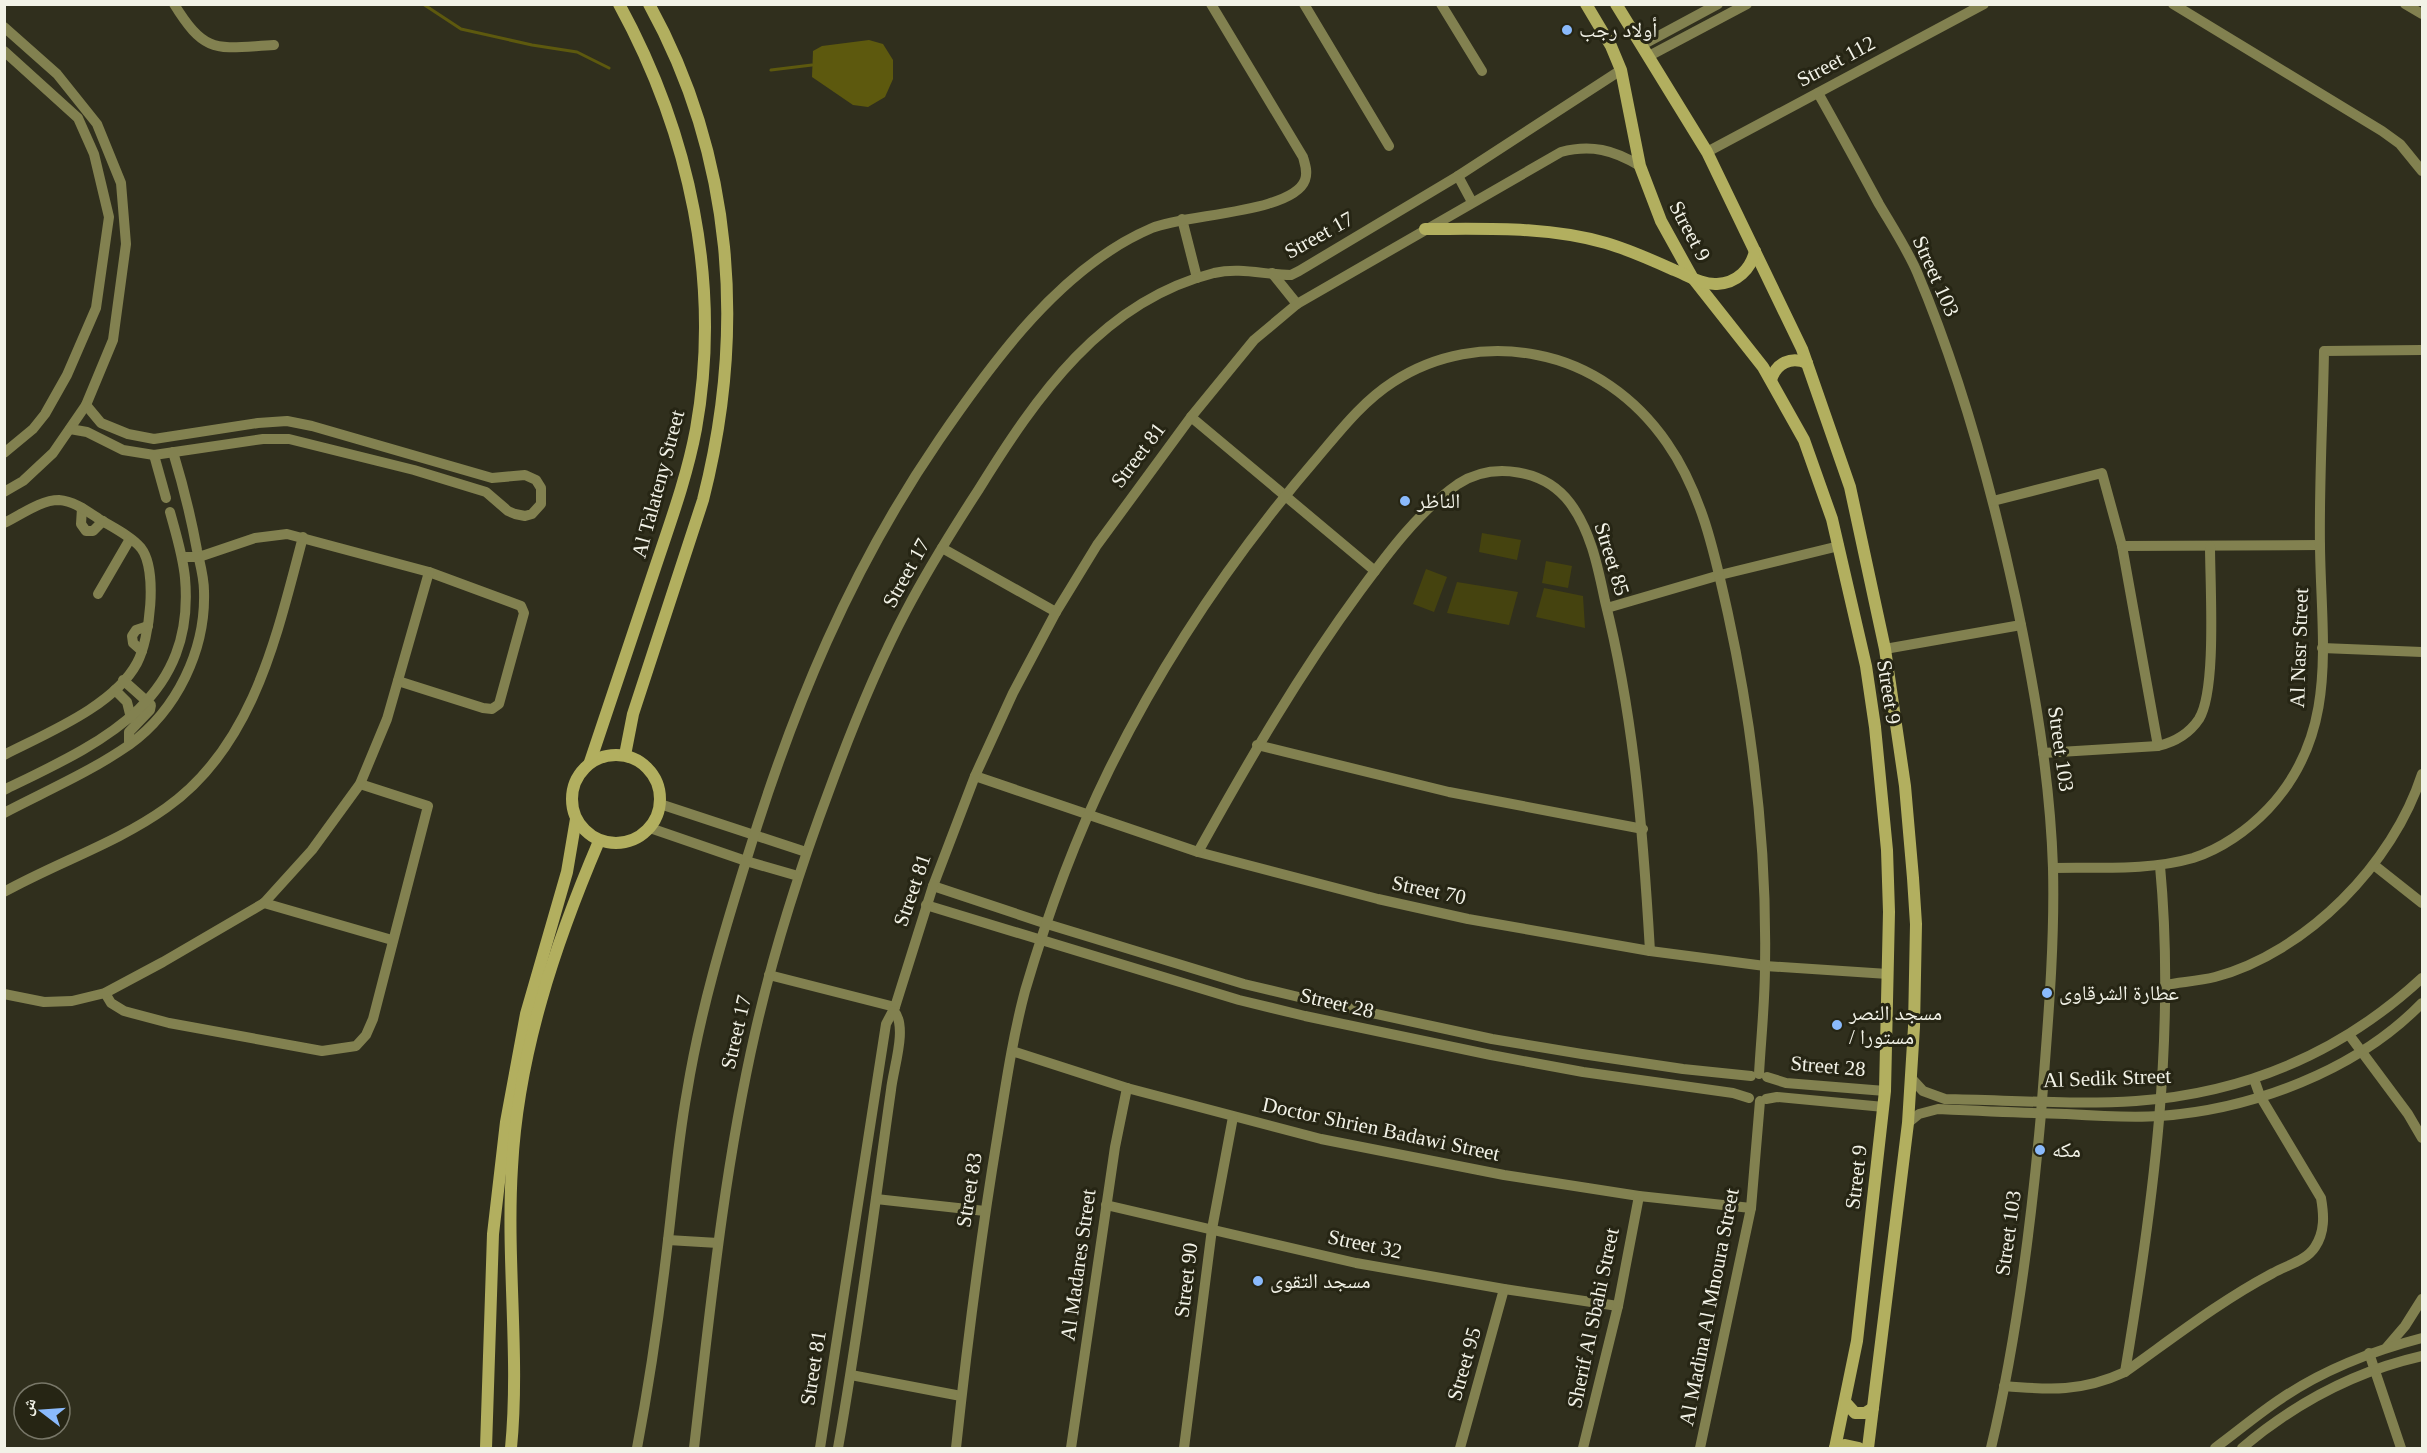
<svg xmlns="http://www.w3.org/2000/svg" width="2427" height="1453" viewBox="0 0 2427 1453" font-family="'Times New Roman','Noto Naskh Arabic',serif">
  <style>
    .green { fill: #45430f }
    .water { fill: #5d590e }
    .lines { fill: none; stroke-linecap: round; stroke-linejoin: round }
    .stream { stroke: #5d590e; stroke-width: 3 }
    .street { stroke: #828150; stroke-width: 10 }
    .secondary { stroke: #b2af5f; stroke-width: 12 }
    .poi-dot { fill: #8abafc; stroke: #262514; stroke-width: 2 }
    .labels { text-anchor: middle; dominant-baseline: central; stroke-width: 6; stroke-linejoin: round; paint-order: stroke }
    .poi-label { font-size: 21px; fill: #f2f2e7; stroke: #262514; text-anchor: start }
    .street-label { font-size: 21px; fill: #f2f2e7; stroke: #262514 }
  </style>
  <rect width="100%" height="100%" fill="#302f1d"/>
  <!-- green -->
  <g class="green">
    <path d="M1482,533l39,7 -4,20 -38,-8z"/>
    <path d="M1546,561l26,5 -4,22 -26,-5z"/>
    <path d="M1426,569l21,8 -13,35 -21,-8z"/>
    <path d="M1457,582l61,10 -9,33 -62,-12z"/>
    <path d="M1544,588l39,8 2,32 -49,-11z"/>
  </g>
  <!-- water -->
  <path class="water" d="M869,40l14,4 10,16v19l-8,18 -17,10 -15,-2 -41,-28 1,-26 9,-5z"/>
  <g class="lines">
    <!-- stream -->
    <g class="stream">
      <path d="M423,4l38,25 71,16 45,7 32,16"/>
      <path d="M771,70l41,-5"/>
    </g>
    <!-- street -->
    <g class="street">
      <path d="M174,4c32,52 43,44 100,41"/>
      <path d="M1304,4l85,142"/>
      <path d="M1441,4l41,67"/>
      <path d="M2173,4l209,127 18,13 22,27"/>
      <path d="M2405,4l17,10"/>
      <path d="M4,27l53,47 40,50 24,59 5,61 -13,96 -27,65 -33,48 -30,28 -19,11"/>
      <path d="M1642,45l76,-41"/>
      <path d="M4,51l74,67 16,36 15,63 -13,91 -29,67 -22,39 -12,15 -29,24"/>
      <path d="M1649,56l98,-52"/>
      <path d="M1818,93c21,37 41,74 61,111 13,22 28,45 38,68 44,104 74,214 98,324 19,89 35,180 38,272 2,82 -6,164 -12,246 -10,112 -24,225 -50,334"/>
      <path d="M1707,152l277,-148"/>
      <path d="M1458,176l14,26"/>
      <path d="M1182,219l15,59"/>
      <path d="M1272,273l25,31"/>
      <path d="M1191,417l184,154"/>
      <path d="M70,429l17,3 36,18 31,5 109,-16h26l125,31 72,22 22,19 7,3 10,2 7,-2 9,-10v-16l-5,-8 -11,-5 -33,3 -180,-52 -25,-5 -29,2 -104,16 -26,-5 -27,-11 -15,-18"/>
      <path d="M154,455l12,43"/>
      <path d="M1993,501l109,-28 20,73 36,200"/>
      <path d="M82,508l-1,16 5,7h7l10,-10"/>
      <path d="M4,523c17,-8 36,-23 55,-23 15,1 28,11 40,19 13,8 32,17 42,29 17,22 9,91 -4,115 -23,43 -90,70 -133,92"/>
      <path d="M2122,546l198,-1"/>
      <path d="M942,548l114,64"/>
      <path d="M98,594l32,-55"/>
      <path d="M1607,608l113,-33 119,-29"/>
      <path d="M2322,648l100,4"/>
      <path d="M1885,649l136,-24"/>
      <path d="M142,651l-9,-8 -1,-7 4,-6 12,-4"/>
      <path d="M123,680l28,25 -1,5 -21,22v12"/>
      <path d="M398,681l85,27 9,1 7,-5 25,-91 -3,-7 -92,-34"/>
      <path d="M115,690l12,12 4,16"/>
      <path d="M1257,745l192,47 194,37"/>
      <path d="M2043,753l115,-7c17,-4 31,-12 41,-27 18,-29 11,-134 11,-173"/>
      <path d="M975,776l223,76 180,47 90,20 182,32 115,15 123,8"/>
      <path d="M4,790c94,-46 192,-87 181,-212 -2,-22 -9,-44 -15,-66"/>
      <path d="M660,804l146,48"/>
      <path d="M4,813c42,-22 86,-41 125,-68 48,-35 77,-95 75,-154 0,-14 -4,-27 -7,-41 -6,-33 -14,-65 -24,-98"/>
      <path d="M650,828l96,33 52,15"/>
      <path d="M1198,852c50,-90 101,-178 162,-261 28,-38 59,-80 98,-107 36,-23 87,-14 112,19 21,28 28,65 35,98 29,116 38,231 45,350"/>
      <path d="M2374,865l48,38"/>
      <path d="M2053,868c46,-1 95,3 140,-10 28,-9 55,-28 75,-49 72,-76 53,-167 52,-263 -1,-65 3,-130 4,-195l98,-1"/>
      <path d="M933,886l114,38 197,60 63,15 185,40 90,15 101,15 68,7"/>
      <path d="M4,892c54,-30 113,-49 162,-84 88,-62 111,-174 137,-271"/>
      <path d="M264,903l128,37"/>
      <path d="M926,905l313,95 66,16 186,39 92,17 150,21 16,5"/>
      <path d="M769,975l126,32"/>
      <path d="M2165,985c16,-3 34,-4 50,-8 92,-25 178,-113 207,-203"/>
      <path d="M105,993l6,10 13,8 45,12 153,28 34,-5 10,-11 7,-16 55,-213 -68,-22"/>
      <path d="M4,994l40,8 28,-1 33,-8 58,-31 101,-59 48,-53 48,-66 27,-65 42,-147 -142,-38 -32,4 -56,19h-17"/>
      <path d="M2350,1036l58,78 14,24"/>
      <path d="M1012,1051l115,37 194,51 183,36 135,21 112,12"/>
      <path d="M1767,1077l19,6 99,8"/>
      <path d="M1912,1079l11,12 22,8c63,1 128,6 191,2 111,-8 205,-48 286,-123"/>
      <path d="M1766,1099l11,-2 107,10"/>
      <path d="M1908,1123l11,-9 19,-5c42,2 84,4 127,5 32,2 63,4 95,2 93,-7 196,-45 262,-113"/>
      <path d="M876,1199l109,12"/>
      <path d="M1106,1205l250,58 148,26 114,17"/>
      <path d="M668,1240l50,3"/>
      <path d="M2387,1347l18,-21 17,-27"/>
      <path d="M2369,1353l32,95"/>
      <path d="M2125,1372c28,-167 51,-337 35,-506"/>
      <path d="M851,1375l110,21"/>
      <path d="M2004,1386c46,4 78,6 121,-14 48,-34 95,-71 148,-99 14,-8 33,-12 42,-26 10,-15 9,-32 6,-49l-61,-102 -6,-17"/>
      <path d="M637,1448c13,-69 23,-138 31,-208 6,-50 10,-99 19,-148 13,-80 36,-157 60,-234 46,-150 103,-288 192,-418 54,-79 123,-174 213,-212 33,-14 141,-15 153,-48 3,-8 0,-16 -2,-23l-92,-153"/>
      <path d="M694,1448c16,-138 30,-279 61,-415 19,-84 45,-165 75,-245 22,-60 46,-120 76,-177 22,-42 47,-82 73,-122 57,-92 123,-188 235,-216 27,-6 51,2 77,2l8,-4 159,-95 163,-106"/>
      <path d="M820,1448l66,-424 9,-17 38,-121 42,-110 38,-83 43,-81 41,-67 94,-128 63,-77 43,-36 264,-152c30,-8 53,-2 79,14"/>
      <path d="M838,1448c21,-118 36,-238 53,-358 2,-21 17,-63 3,-79"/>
      <path d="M956,1448c11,-103 24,-206 41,-309 8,-49 15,-99 28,-148 22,-75 49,-150 84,-221 56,-113 126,-217 208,-312 23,-27 45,-56 76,-76 43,-28 94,-37 144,-27 53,10 99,43 130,88 35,50 48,112 61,171 25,115 39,235 37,352 0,36 -4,72 -6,108"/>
      <path d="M1071,1448l44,-301 12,-59"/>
      <path d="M1184,1448l28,-219 21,-112"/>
      <path d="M1460,1448l44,-159"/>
      <path d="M1583,1448l35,-142 21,-110"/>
      <path d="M1700,1448l51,-240 9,-107"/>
      <path d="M2215,1448c22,-16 44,-35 67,-50 43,-29 90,-47 140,-60"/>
      <path d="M2242,1448c52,-44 114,-77 180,-92"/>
    </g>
    <!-- secondary -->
    <g class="secondary">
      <path d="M1586,4l25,42 10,24 19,96 21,55 31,56 71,90 41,73 28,79 34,147 9,61 12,123 2,62 -4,179 -28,250 -22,107"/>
      <path d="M1616,4l91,148 95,197 48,138 35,162 20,137 8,92 3,46 -2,103 -6,96 -40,325"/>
      <path d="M1425,229c61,0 122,-3 181,14 24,7 46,17 68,27 13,5 28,15 43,14 20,-1 34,-15 38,-33"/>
      <path d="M1771,380c5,-17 20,-24 36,-17"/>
      <circle cx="616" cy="799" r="44"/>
      <path d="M625,755l8,-41 70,-214c43,-168 31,-342 -54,-496"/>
      <path d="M590,762c22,-64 43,-129 65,-194 15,-45 32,-91 41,-139 26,-146 -6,-295 -77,-425"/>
      <path d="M1846,1403l9,10h10l8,-5"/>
      <path d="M486,1448l7,-214 13,-112 20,-108 41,-142 9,-53"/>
      <path d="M511,1448c9,-93 -5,-187 1,-281 6,-113 43,-223 87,-326"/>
      <path d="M1835,1448l10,-3 14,3"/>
    </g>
  </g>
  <!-- markers -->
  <g class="poi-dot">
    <circle cx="1567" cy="30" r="6"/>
    <circle cx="1405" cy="501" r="6"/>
    <circle cx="2047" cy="993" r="6"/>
    <circle cx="1837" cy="1025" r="6"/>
    <circle cx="2040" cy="1150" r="6"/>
    <circle cx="1258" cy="1281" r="6"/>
  </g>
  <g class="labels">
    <!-- poi labels -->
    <g class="poi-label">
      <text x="1579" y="30">أولاد رجب</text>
      <text x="1417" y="501">الناظر</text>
      <text x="2059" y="993">عطارة الشرقاوى</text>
      <text x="1849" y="1013">مسجد النصر<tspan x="1849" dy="24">/ مستورا</tspan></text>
      <text x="2052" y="1150">مكه</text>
      <text x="1270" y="1281">مسجد التقوى</text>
    </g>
    <!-- street labels -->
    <g class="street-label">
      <text transform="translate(1836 61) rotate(-28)">Street 112</text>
      <text transform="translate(1690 231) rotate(62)">Street 9</text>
      <text transform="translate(1319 235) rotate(-29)">Street 17</text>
      <text transform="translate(1936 276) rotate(66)">Street 103</text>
      <text transform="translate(1138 455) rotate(-53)">Street 81</text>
      <text transform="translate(658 484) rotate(-75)">Al Talateny Street</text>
      <text transform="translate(1612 559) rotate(73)">Street 85</text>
      <text transform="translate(906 573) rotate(-61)">Street 17</text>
      <text transform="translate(2299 648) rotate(-88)">Al Nasr Street</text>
      <text transform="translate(1889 692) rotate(81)">Street 9</text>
      <text transform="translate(2061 749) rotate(82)">Street 103</text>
      <text transform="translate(912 890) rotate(-71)">Street 81</text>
      <text transform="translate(1429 890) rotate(12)">Street 70</text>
      <text transform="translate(1337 1003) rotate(13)">Street 28</text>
      <text transform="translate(736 1032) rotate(-77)">Street 17</text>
      <text transform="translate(1828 1066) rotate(5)">Street 28</text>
      <text transform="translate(2107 1078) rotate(-2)">Al Sedik Street</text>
      <text transform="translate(1381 1129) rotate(12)">Doctor Shrien Badawi Street</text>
      <text transform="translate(1856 1177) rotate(-83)">Street 9</text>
      <text transform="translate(969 1190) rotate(-81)">Street 83</text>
      <text transform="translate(2008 1233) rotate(-82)">Street 103</text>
      <text transform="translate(1365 1244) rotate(12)">Street 32</text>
      <text transform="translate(1078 1265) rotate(-82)">Al Madares Street</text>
      <text transform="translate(1186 1280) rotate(-83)">Street 90</text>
      <text transform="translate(1709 1307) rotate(-79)">Al Madina Al Mnoura Street</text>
      <text transform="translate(1593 1318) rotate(-78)">Sherif Al Sbahi Street</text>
      <text transform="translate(1464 1364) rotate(-74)">Street 95</text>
      <text transform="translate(813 1368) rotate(-81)">Street 81</text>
    </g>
  </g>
  <!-- border -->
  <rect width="2427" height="1453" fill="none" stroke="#f2f2e7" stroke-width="12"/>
  <!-- north arrow -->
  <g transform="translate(42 1411) rotate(287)"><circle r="28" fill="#262514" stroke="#787768" stroke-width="1.5"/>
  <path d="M0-4.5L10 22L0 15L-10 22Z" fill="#8abafc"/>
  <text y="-9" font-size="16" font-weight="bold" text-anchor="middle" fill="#f2f2e7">ش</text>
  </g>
</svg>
